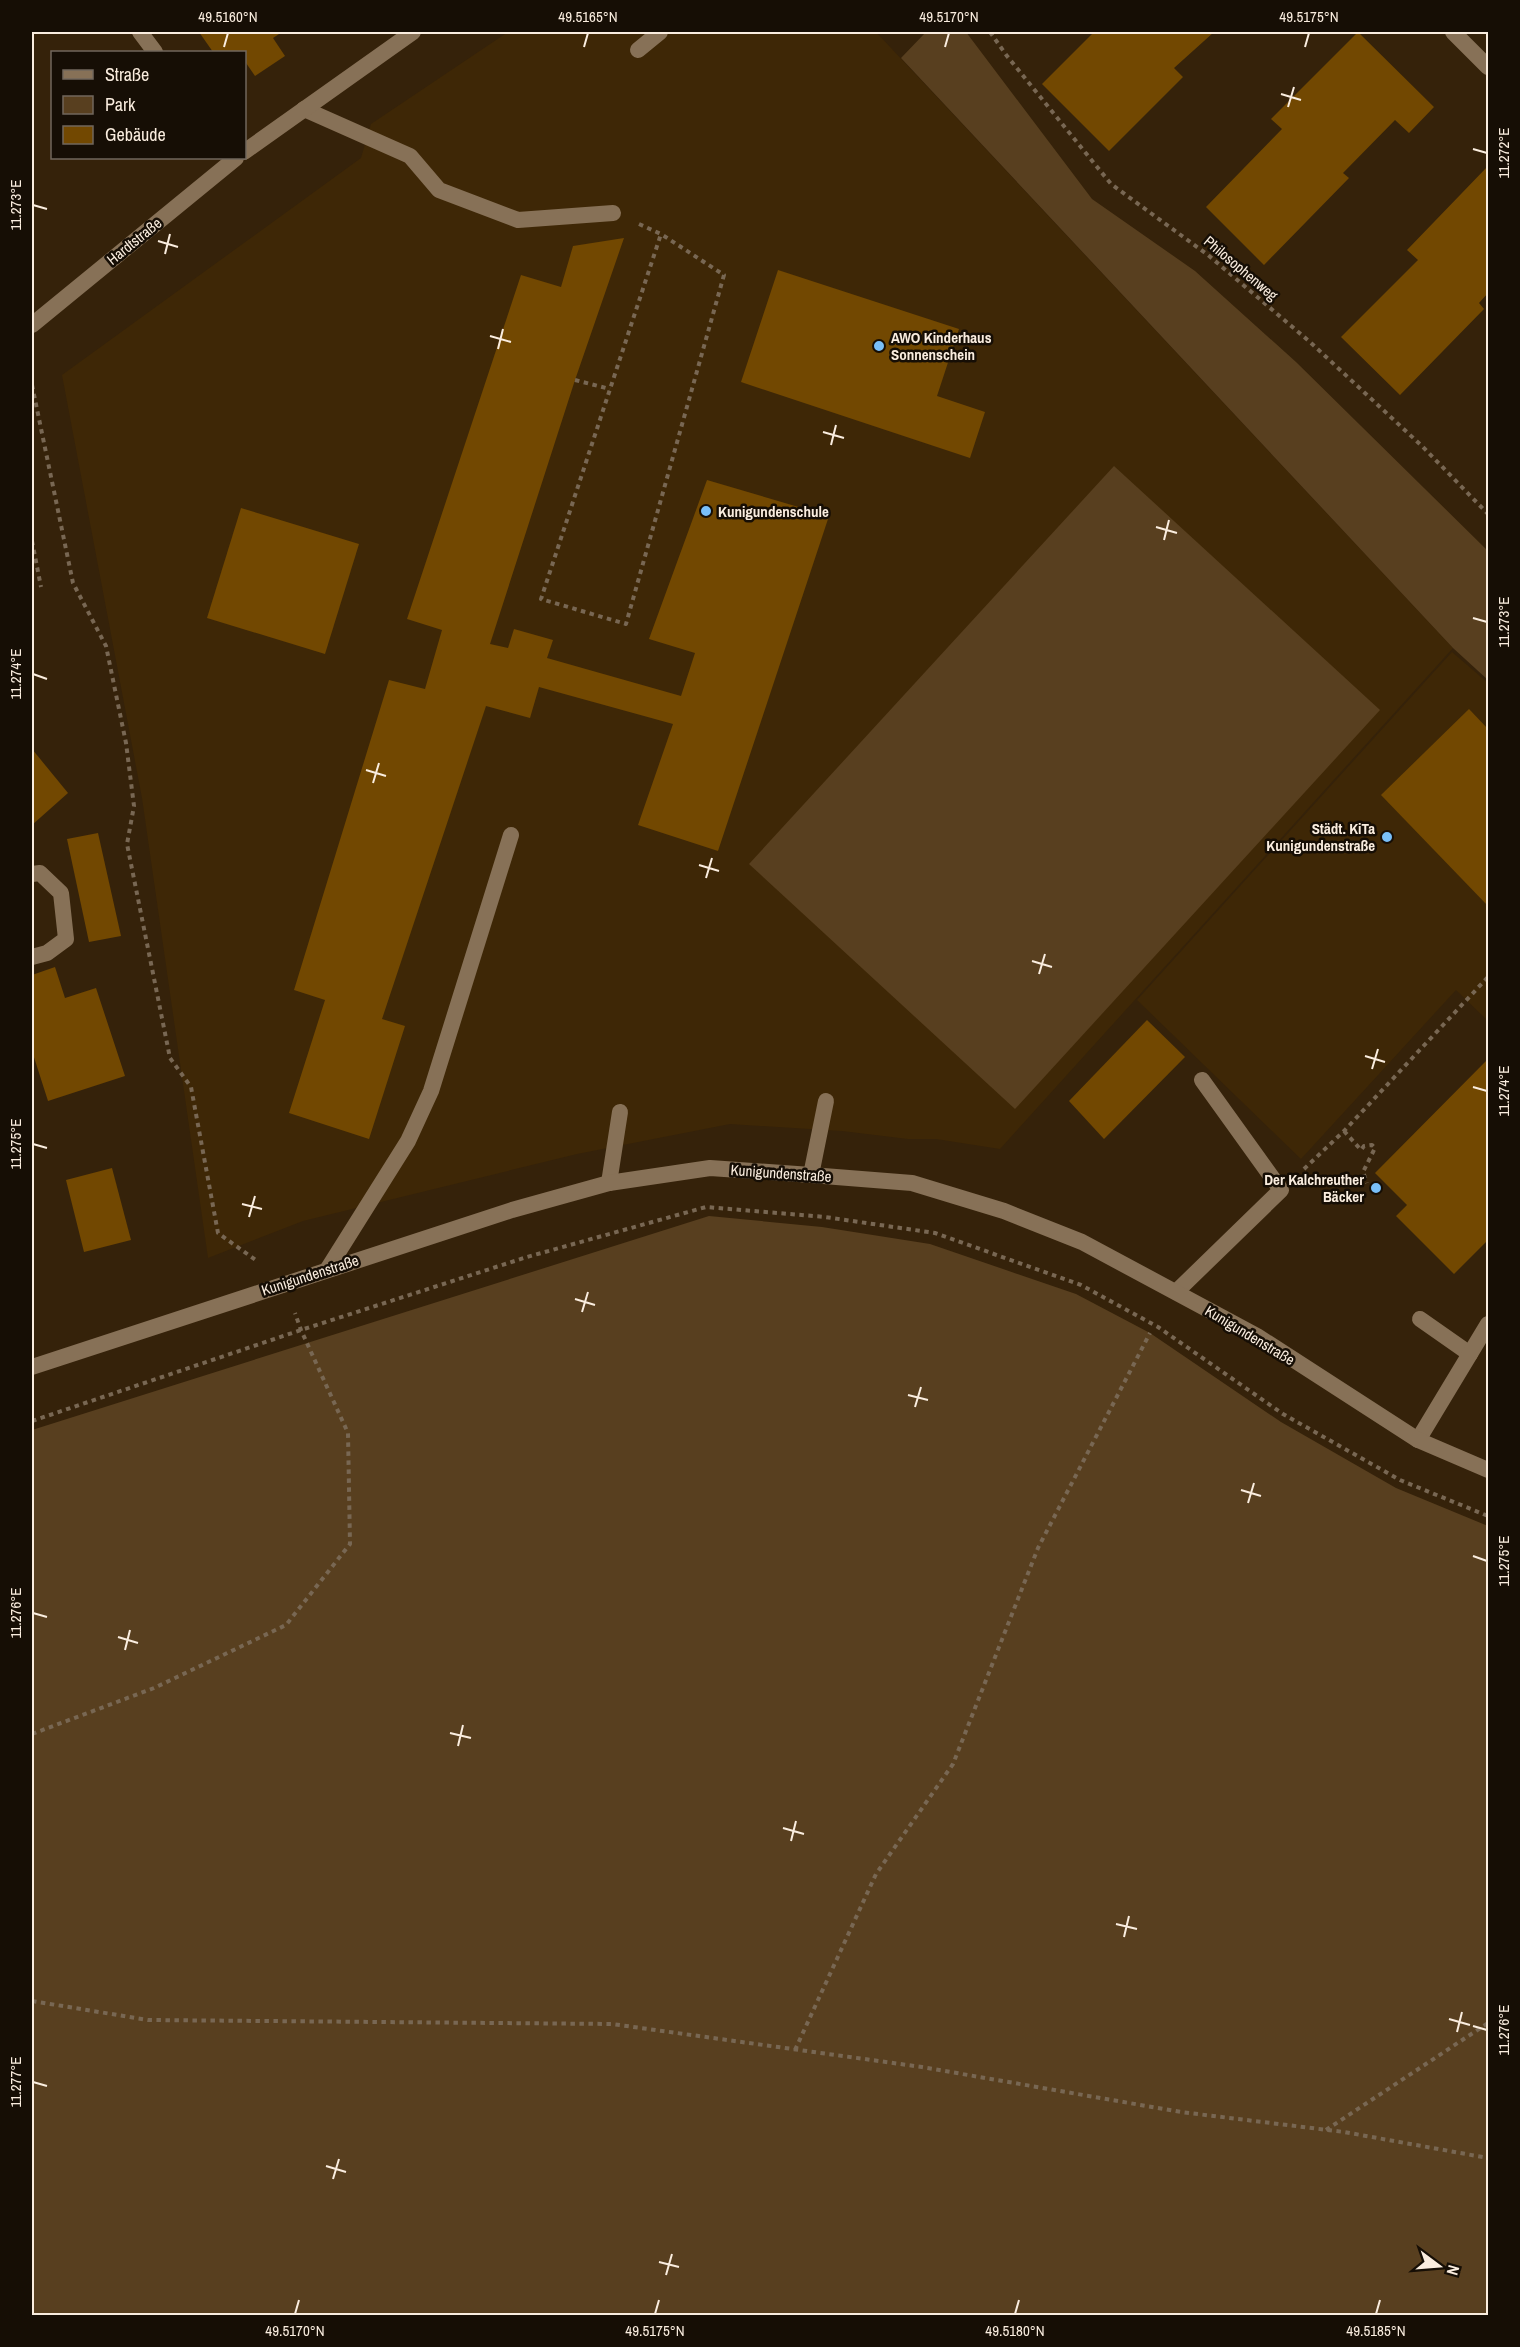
<svg xmlns="http://www.w3.org/2000/svg" width="1520" height="2347" viewBox="0 0 1520 2347" font-family="'Archivo Narrow',sans-serif">
  <style>
    .built { fill: #3e2706 }
    .green { fill: #583f1f }
    .building { fill: #724801 }
    .lines { fill: none; stroke-linecap: round; stroke-linejoin: round }
    .path { stroke: #786753; stroke-width: 4; stroke-dasharray: 4.5 4.5; stroke-linecap: butt }
    .service { stroke: #877157; stroke-width: 16 }
    .minor { stroke: #877157; stroke-width: 16 }
    .ticks { fill: none; stroke: #faeddf; stroke-width: 2 }
    .poi-dot { fill: #79bff8; stroke: #160e05; stroke-width: 2 }
    .labels { text-anchor: middle; dominant-baseline: central; stroke-width: 5; stroke-linejoin: round; paint-order: stroke }
    .street-label { font-size: 15px; fill: #faeddf; stroke: #160e05 }
    .poi-label { font-size: 15px; font-weight: bold; fill: #faeddf; stroke: #160e05; text-anchor: start }
    .neatline { fill: none; stroke: #faeddf; stroke-width: 2 }
    .ticks-label { font-size: 15px; text-anchor: middle; fill: #faeddf }
  </style>
  <rect width="100%" height="100%" fill="#35220a"/>
  <!-- built -->
  <g class="built">
    <path d="M508,32h368l577,616 -453,501 -64,-10h-28l-66,-8 -112,-7 -153,30 -274,67 -95,37 -66,-460 -80,-423 299,-217 10,-34z"/>
    <path d="M1452,652l36,31v338l-32,-31 -155,169 -164,-159z"/>
  </g>
  <!-- green -->
  <g class="green">
    <path d="M926,32h40l126,167 103,72 101,91 192,189v129l-35,-32 -552,-590z"/>
    <path d="M1114,466l266,244 -365,399 -266,-245z"/>
    <path d="M709,1216l113,11 108,17 146,50 74,39 131,89 115,66 92,38v789h-1456v-885z"/>
  </g>
  <!-- building -->
  <g class="building">
    <path d="M199,32h83l-9,6 12,18 -30,20 -11,-16v-8h-31z"/>
    <path d="M1094,32h120l-40,36 9,9 -74,74 -67,-67z"/>
    <path d="M1358,32l76,75 -25,26 -14,-13 -52,53 6,5 -85,87 -58,-58 76,-78 -11,-10z"/>
    <path d="M1488,166v127l-9,10 5,6 -84,86 -59,-58 77,-77 -11,-10z"/>
    <path d="M624,238l-49,142 -85,264 18,4 6,-19 39,11 -6,18 134,38 14,-43 -46,-14 58,-159 122,36 -111,335 -80,-26 35,-101 -134,-37 -9,31 -44,-12 -104,313 23,7 -36,113 -80,-26 36,-113 -31,-10 95,-310 36,9 17,-59 -35,-11 114,-344 40,12 12,-41z"/>
    <path d="M778,270l181,59 -22,67 48,16 -15,46 -229,-76z"/>
    <path d="M241,508l118,36 -34,110 -118,-36z"/>
    <path d="M1469,709l19,20v177l-107,-111z"/>
    <path d="M32,749l36,44 -36,32z"/>
    <path d="M98,833l23,103 -32,6 -22,-103z"/>
    <path d="M55,967l10,31 31,-10 29,88 -77,25 -16,-50v-76z"/>
    <path d="M1147,1020l38,37 -81,82 -35,-38z"/>
    <path d="M1488,1059v181l-34,34 -58,-58 11,-11 -32,-32z"/>
    <path d="M112,1168l19,72 -47,12 -18,-72z"/>
  </g>
  <g class="lines">
    <!-- path -->
    <g class="path">
      <path d="M990,32l17,24 104,128 97,71 102,87 113,105 65,67"/>
      <path d="M639,224l22,10 -120,365 85,25 98,-349 -63,-41"/>
      <path d="M575,380l35,9"/>
      <path d="M32,385l41,198 33,63 20,97 8,63 -7,38 43,214 21,29 27,146 39,28"/>
      <path d="M32,541l9,46"/>
      <path d="M1344,1131l17,19 3,-4 8,-1 3,3 -12,24 4,11"/>
      <path d="M1304,1169l40,-38 144,-154"/>
      <path d="M32,1421l269,-91 226,-73 179,-50 119,10 110,16 146,52 77,42 125,87 117,66 88,36"/>
      <path d="M32,1734l122,-46 132,-63 64,-81 -2,-111 -47,-103 -6,-17"/>
      <path d="M32,2001l116,19 464,4 310,43 259,45 163,20 144,26"/>
      <path d="M795,2050l81,-176 77,-110 85,-216 112,-215"/>
      <path d="M1326,2130l162,-107"/>
    </g>
    <!-- service -->
    <g class="service">
      <path d="M638,50l22,-18"/>
      <path d="M304,109l106,47 29,34 79,30 95,-7"/>
      <path d="M811,1175l15,-74"/>
      <path d="M609,1183l11,-71"/>
      <path d="M327,1270l81,-129 23,-50 80,-256"/>
      <path d="M1176,1292l105,-102 -79,-110"/>
      <path d="M1420,1319l50,35"/>
      <path d="M1418,1440l70,-116"/>
    </g>
    <!-- minor -->
    <g class="minor">
      <path d="M140,32l15,20"/>
      <path d="M1453,32l35,35"/>
      <path d="M244,152l169,-120"/>
      <path d="M32,325l204,-167"/>
      <path d="M32,874l8,-1 21,20 5,46 -19,14 -15,4"/>
      <path d="M32,1367l480,-157 97,-27 101,-15 101,7 101,8 92,28 78,31 175,94 161,104 70,30"/>
    </g>
  </g>
  <!-- ticks -->
  <path class="ticks" d="M224,47l4,-14M584,47l4,-14M945,47l4,-14M1305,47l4,-14M1281,94l20,6M1288,107l6,-20M1473,149l14,4M33,205l14,4M158,241l20,6M165,254l5,-20M490,336l21,6M498,349l5,-20M823,432l21,6M831,445l5,-20M1156,527l21,6M1164,540l5,-20M1473,618l14,4M33,674l14,5M366,770l20,6M373,783l6,-20M699,865l20,6M706,878l6,-20M1032,961l20,6M1039,974l6,-20M1365,1056l20,6M1372,1069l6,-20M1473,1087l14,4M33,1144l14,4M242,1204l20,5M249,1217l6,-21M575,1299l20,6M582,1312l6,-20M908,1395l20,5M915,1407l6,-20M1241,1490l20,6M1248,1503l6,-20M1473,1556l14,5M33,1613l14,4M118,1637l20,6M125,1650l5,-20M450,1733l21,5M458,1746l5,-21M783,1828l21,6M791,1841l5,-20M1116,1924l21,5M1124,1937l5,-21M1449,2019l21,6M1473,2026l14,4M1457,2032l5,-20M33,2082l14,4M326,2166l20,6M333,2179l6,-20M659,2262l20,5M666,2275l6,-21M295,2314l4,-14M655,2314l4,-14M1015,2314l4,-14M1376,2314l4,-14"/>
  <!-- markers -->
  <g class="poi-dot">
    <circle cx="879" cy="346" r="6"/>
    <circle cx="706" cy="511" r="6"/>
    <circle cx="1387" cy="837" r="6"/>
    <circle cx="1376" cy="1188" r="6"/>
  </g>
  <g class="labels">
    <!-- street labels -->
    <g class="street-label">
      <text transform="translate(134 241) rotate(-39)">Hardtstraße</text>
      <text transform="translate(1241 268) rotate(40)">Philosophenweg</text>
      <text transform="translate(781 1173) rotate(4)">Kunigundenstraße</text>
      <text transform="translate(310 1275) rotate(-18)">Kunigundenstraße</text>
      <text transform="translate(1250 1335) rotate(31)">Kunigundenstraße</text>
    </g>
    <!-- poi labels -->
    <g class="poi-label">
      <text x="891" y="337">AWO Kinderhaus<tspan x="891" dy="17">Sonnenschein</tspan></text>
      <text x="718" y="511">Kunigundenschule</text>
      <text x="1375" y="828" text-anchor="end">Städt. KiTa<tspan x="1375" dy="17">Kunigundenstraße</tspan></text>
      <text x="1364" y="1179" text-anchor="end">Der Kalchreuther<tspan x="1364" dy="17">Bäcker</tspan></text>
    </g>
  </g>
  <!-- border -->
  <rect width="1520" height="2347" fill="none" stroke="#160e05" stroke-width="66"/>
  <!-- legend -->
  <rect x="51" y="51" width="195" height="108" fill="#160e05" stroke="#71675c" stroke-width="1.5"/>
  <rect x="63" y="70" width="30" height="9" fill="#877157" stroke="#71675c" stroke-width="1.5"/>
  <text x="105" y="81" font-size="18" fill="#faeddf">Straße</text>
  <rect x="63" y="96" width="30" height="18" fill="#583f1f" stroke="#71675c" stroke-width="1.5"/>
  <text x="105" y="111" font-size="18" fill="#faeddf">Park</text>
  <rect x="63" y="126" width="30" height="18" fill="#724801" stroke="#71675c" stroke-width="1.5"/>
  <text x="105" y="141" font-size="18" fill="#faeddf">Gebäude</text>
  <!-- north arrow -->
  <g transform="translate(1439 2266) rotate(106)" stroke="#160e05" stroke-width="4.5" paint-order="stroke">
  <path d="M0-4.5L10 22L0 15L-10 22Z" fill="#faeddf"/>
  <text y="-9" font-size="16" font-weight="bold" text-anchor="middle" fill="#faeddf">N</text>
  </g>
  <rect x="33" y="33" width="1454" height="2281" class="neatline"/>
  <g class="ticks-label">
    <text x="228" y="22">49.5160°N</text>
    <text x="588" y="22">49.5165°N</text>
    <text x="949" y="22">49.5170°N</text>
    <text x="1309" y="22">49.5175°N</text>
    <text transform="translate(1504 153) rotate(-90)" y="5">11.272°E</text>
    <text transform="translate(16 205) rotate(-90)" y="5">11.273°E</text>
    <text transform="translate(1504 622) rotate(-90)" y="5">11.273°E</text>
    <text transform="translate(16 674) rotate(-90)" y="5">11.274°E</text>
    <text transform="translate(1504 1091) rotate(-90)" y="5">11.274°E</text>
    <text transform="translate(16 1144) rotate(-90)" y="5">11.275°E</text>
    <text transform="translate(1504 1561) rotate(-90)" y="5">11.275°E</text>
    <text transform="translate(16 1613) rotate(-90)" y="5">11.276°E</text>
    <text transform="translate(1504 2030) rotate(-90)" y="5">11.276°E</text>
    <text transform="translate(16 2082) rotate(-90)" y="5">11.277°E</text>
    <text x="295" y="2336">49.5170°N</text>
    <text x="655" y="2336">49.5175°N</text>
    <text x="1015" y="2336">49.5180°N</text>
    <text x="1376" y="2336">49.5185°N</text>
  </g>
</svg>
